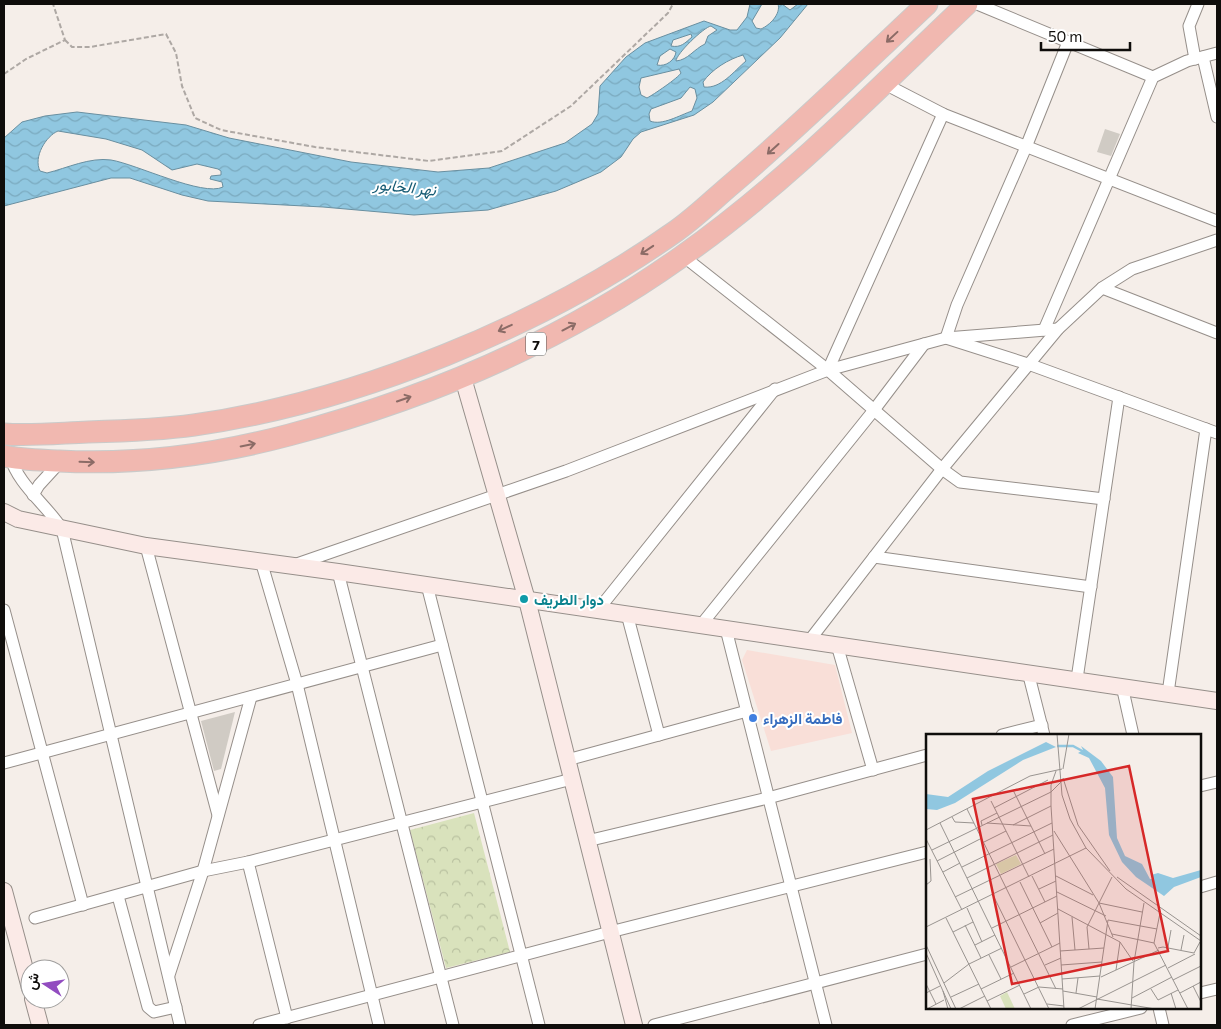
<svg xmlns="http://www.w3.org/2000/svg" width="1221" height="1029" viewBox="0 0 1221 1029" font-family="Commissioner,Vazirmatn,sans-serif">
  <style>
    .education { fill: #f9dfd8 }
    .forest { fill: url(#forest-crowns) }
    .water { fill: url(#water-waves); stroke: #698fa0; fill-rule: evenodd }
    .building { fill: #d0cbc4 }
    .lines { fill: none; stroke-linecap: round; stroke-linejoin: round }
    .street-casing { stroke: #968f8a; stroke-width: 13 }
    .secondary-casing { stroke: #968f8a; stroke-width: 18 }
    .highway-casing { stroke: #cacac9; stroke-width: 23 }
    .path { stroke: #aea8a4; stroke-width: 2; stroke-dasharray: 5 2.5; stroke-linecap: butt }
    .street { stroke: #fff; stroke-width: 11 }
    .secondary { stroke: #fbeae7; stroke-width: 16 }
    .highway { stroke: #f1b8b0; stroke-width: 21 }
    .oneway { stroke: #8b6b66 }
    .culture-dot { fill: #0f9aa8; stroke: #fff; stroke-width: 2 }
    .shop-dot { fill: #3f7fe0; stroke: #fff; stroke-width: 2 }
    .labels { text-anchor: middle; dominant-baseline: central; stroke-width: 4; stroke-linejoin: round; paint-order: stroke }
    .shield { fill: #fff; stroke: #575654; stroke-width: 1 }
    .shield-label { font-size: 14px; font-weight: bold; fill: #0f0d0b }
    .culture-label { font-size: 15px; font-weight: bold; fill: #0d838f; stroke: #fff; text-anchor: start }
    .shop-label { font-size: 15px; font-weight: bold; fill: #366cbe; stroke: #fff; text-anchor: start }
    .water-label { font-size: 16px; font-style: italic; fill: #175c75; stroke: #fff }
    .inset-river { fill: none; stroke: #90c7e0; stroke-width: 2.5 }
    .inset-road { fill: none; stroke: #999490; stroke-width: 1 }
    .view { fill: #d62828; fill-opacity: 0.15; stroke: #d62828; stroke-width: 2.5 }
    .inset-edge { fill: none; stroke: #0f0d0b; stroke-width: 2.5 }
  </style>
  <defs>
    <pattern id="forest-crowns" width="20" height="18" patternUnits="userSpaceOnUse" patternTransform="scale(1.25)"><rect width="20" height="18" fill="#d9e2bc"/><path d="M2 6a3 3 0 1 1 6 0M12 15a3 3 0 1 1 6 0" fill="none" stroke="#b9c1a0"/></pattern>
    <pattern id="water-waves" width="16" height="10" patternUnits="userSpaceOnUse" patternTransform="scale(1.25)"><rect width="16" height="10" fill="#90c7e0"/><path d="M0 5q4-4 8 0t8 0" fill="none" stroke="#7baabf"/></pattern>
  </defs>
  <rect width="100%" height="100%" fill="#f5eee9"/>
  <!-- education -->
  <path class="education" d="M747,650l88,15 17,68 -81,18 -29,-91z"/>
  <!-- forest -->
  <path class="forest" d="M474,813l36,139 -64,16 -36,-138z"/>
  <!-- water -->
  <path class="water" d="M750,4h12l-10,17 4,7 5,1c9,-4 20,-15 17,-25h4l8,6 8,-6h10l-28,34 -67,64 -19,13 -53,17 -8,7 -12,18 -20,15 -45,19 -68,19 -74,5 -91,-8 -115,-6 -26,-6 -52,-17h-19l-107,28v-68l18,-16 23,-6 32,-4 109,13 43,13 122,24 87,10 51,-4 76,-25 27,-19 6,-10 2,-28 26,-29 19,-14 59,-22 26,9h7l10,-13zM711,26l6,4 -9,6 -3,8c-11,5 -17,16 -29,17 0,-7 28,-34 35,-35zM691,34l1,3c-7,6 -11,11 -21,9l2,-6zM670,49l6,3c-1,8 -10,15 -19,13l3,-9zM743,55l3,6c-12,10 -25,28 -42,26l-1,-5c9,-13 26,-23 40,-27zM679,69l2,4c-3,5 -28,22 -34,25l-6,-3 -2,-8 2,-9zM690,87l5,2 2,9 -5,13c-12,4 -30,15 -42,10l-1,-7 2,-5 30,-11zM58,131l48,8 36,11 30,20 25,-6 21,5 3,2v4l-10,1 -1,3 12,3 1,5c-20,10 -87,-23 -112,-27 -21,-3 -44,8 -64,13l-7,-2c-7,-14 6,-35 18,-40z"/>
  <!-- building -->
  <g class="building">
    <path d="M1105,129l15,5 -9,22 -14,-4z"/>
    <path d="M235,712l-14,57 -7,2 -13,-50z"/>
  </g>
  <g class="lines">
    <!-- street casing -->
    <g class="street-casing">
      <g id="street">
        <path d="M977,4l176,73"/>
        <path d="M1068,42l-42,105 -69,158 -11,33 85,27 186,68"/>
        <path d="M1203,57l14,60"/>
        <path d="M1195,59l-6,-33 9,-22"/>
        <path d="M883,83l60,31 274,107"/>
        <path d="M683,256l145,114 114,99 18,13 144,17"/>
        <path d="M1102,288l115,45"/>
        <path d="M1044,330l109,-253 34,-16 30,-8"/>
        <path d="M828,370l115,-256"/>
        <path d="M10,456c8,29 36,48 52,73l118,496"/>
        <path d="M33,495l6,-10 22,-24"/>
        <path d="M146,546l72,269"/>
        <path d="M874,557l217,30"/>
        <path d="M261,561l36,123 82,341"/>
        <path d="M294,565l272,-94 262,-101 118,-32 112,-9"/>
        <path d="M338,572l115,453"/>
        <path d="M427,585l112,440"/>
        <path d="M4,610l79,295"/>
        <path d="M598,610l177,-221"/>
        <path d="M627,614l32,121"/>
        <path d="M701,625l173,-215 50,-66"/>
        <path d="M726,629l100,396"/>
        <path d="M809,641l133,-172 116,-140 44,-41 30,-19 85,-29"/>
        <path d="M837,645l36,125"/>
        <path d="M1028,672l16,63"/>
        <path d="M1077,679l42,-282"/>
        <path d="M1122,686l11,49"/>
        <path d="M1168,693l38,-264"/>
        <path d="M1002,735l40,-10"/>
        <path d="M567,760l180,-49"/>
        <path d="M4,763l438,-118"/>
        <path d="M1200,786l17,-4"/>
        <path d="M587,841l181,-43 159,-43"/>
        <path d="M248,862l39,156"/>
        <path d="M1200,887l17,-5"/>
        <path d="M118,896l30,111 6,5 22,-5"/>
        <path d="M35,918l168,-47 45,-9 324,-83"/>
        <path d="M169,975l34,-104 48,-174"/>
        <path d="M1200,993l17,-4"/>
        <path d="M1159,1008l4,17"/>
        <path d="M259,1025l351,-93 317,-80"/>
        <path d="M654,1025l273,-71"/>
        <path d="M1072,1025l69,-17"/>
      </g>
    </g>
    <!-- secondary casing -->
    <g class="secondary-casing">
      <g id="secondary">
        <path d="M463,378l64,222 107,425"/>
        <path d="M4,512l14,7 128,27 192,26 879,129"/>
        <path d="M4,891l26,97"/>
        <path d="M33,999l7,26"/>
      </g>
    </g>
    <!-- highway casing -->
    <g class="highway-casing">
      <g id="highway">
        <path d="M4,434c27,2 57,-1 84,-2 36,-1 71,-2 106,-7 162,-23 348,-99 482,-194 20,-14 38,-32 57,-48 67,-57 130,-119 194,-179"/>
        <path d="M4,456c18,4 37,4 55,5 78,4 155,-6 230,-26 140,-37 274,-94 392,-178 104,-73 194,-166 286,-253"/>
      </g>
    </g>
    <!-- path -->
    <g class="path">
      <path d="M65,40l7,7h18l76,-13 10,19 6,33 13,32 26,12 94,17 114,14 73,-10 69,-45 97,-93 5,-9"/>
      <path d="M4,74l22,-15 39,-19 -12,-36"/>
    </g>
    <!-- street -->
    <use href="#street" class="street"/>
    <!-- secondary -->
    <use href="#secondary" class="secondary"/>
    <!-- highway -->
    <use href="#highway" class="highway"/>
  </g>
  <!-- one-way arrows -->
  <defs><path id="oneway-shaft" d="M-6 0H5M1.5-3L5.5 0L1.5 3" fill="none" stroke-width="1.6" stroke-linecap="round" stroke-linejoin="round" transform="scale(1.25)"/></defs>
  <g class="oneway">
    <use href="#oneway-shaft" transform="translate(892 37) rotate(137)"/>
    <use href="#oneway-shaft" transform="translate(773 149) rotate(138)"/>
    <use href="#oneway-shaft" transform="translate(647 250) rotate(146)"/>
    <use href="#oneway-shaft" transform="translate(569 327) rotate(-28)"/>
    <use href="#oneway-shaft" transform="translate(505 328) rotate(155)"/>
    <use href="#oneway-shaft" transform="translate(404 399) rotate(-19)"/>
    <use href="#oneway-shaft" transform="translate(248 445) rotate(-11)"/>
    <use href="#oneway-shaft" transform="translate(87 462) rotate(2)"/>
  </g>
  <!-- markers -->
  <circle class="culture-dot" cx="524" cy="599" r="5"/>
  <circle class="shop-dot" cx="753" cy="718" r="5"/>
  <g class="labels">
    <!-- shield labels -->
    <rect class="shield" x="526" y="332.5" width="20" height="23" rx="4"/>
    <g class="shield-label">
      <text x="536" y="344">7</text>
    </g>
    <!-- culture labels -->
    <g class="culture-label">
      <text x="534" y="599">دوار الطريف</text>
    </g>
    <!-- shop labels -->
    <g class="shop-label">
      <text x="763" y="718">فاطمة الزهراء</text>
    </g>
    <!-- water labels -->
    <g class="water-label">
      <text transform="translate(405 186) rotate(6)">نهر الخابور</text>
    </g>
  </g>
  <!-- overview -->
  <g transform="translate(926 734)">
    <rect width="275" height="275" fill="#f5eee9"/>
    <path d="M90,121l5,9 -20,10 -5,-10zM81,258l8,17h-9l-6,-13z" fill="#d9e2bc"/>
    <path d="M120,8l10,5 -33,13 -68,43 -18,7 -11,-1v-15l22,3 40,-26zM155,12l20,15 12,16 4,61 8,18 17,8 8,15h3l-2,-4 7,-2 15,5 28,-8v7l-27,10 -10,9 -28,-19 -14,-15 -13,-27 -4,-47 -16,-30 -11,-5 5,-3z" fill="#90c7e0"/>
    <path class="inset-river" d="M131,12h16l13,7"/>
    <path class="inset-road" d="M131,0l5,61 8,24 16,29 40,41 75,52M137,35l6,-35M130,37l-5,14v21l13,203M137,44l15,47 32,46M87,56l32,64M65,67l38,76M68,74l54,-28M41,75l89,180M26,83l3,5 19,1M14,89l91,186M61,89l44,3M56,91l-1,-4 16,-8M87,91l38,-19M0,96l104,-54 32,-7M128,97l45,72 14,34M0,105l36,71M58,108l22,-11M6,116l119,-58 10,-10M11,127l45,-23M36,133l90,-44M17,138l17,-9M106,142l13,26M130,142l37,19M191,143l84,59M41,144l86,-43M94,148l32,65M0,151l5,-4 -1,-22M113,155l17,-8M131,158l49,24M67,161l56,114M29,163l99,-48M173,169l43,9M41,174l15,34M132,175l62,33 13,19M146,183l3,33M20,184l45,91M114,189l18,-10M39,191l16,33M0,193l160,-79M66,194l65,-32M27,198l20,-10M186,200l42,9 34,66M228,209l6,-30M0,211l30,64M49,211l20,-10M242,213l3,-17M232,214l5,-1 31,6 6,-11M163,215l-2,-22 25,-50M255,216l3,-15M134,217l44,-3M0,219l25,56M63,221l12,24M119,231l16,-7M135,231l41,-3M85,233l49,-24M242,234l27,-14M190,236l4,-28M175,243l58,-27M136,245l38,-3M247,246l28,-14M18,249l25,-19 33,-16M0,250l10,20M267,252l8,16M55,255l33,-16M225,255l7,11 20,-10M17,257l5,18M137,257l34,6M0,259l14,-7M150,259l2,-15M245,259l5,16M254,259l21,-11M98,260l15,-7 24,2M25,263l28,-13M206,264l40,-21M171,265l58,10M61,267l33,-16M121,270l17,2M1,275l17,-9M33,275l26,-13M152,275l88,-44M169,275l13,-89 49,9M205,275l3,-47 10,-59"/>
    <path class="view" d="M203,32l39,185 -156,33 -39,-185z"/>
    <rect width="275" height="275" class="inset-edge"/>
  </g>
  <!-- border -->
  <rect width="1221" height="1029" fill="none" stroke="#0f0d0b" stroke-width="10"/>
  <!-- north arrow -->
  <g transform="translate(45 984) rotate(282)"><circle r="24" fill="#ffffff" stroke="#9f9e9d"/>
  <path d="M0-4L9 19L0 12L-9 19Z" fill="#924cc0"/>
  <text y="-8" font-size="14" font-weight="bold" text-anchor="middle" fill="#0f0d0b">ش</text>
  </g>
  <!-- scale -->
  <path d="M1041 42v8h89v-8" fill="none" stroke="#0f0d0b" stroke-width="2.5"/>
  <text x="1048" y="42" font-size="15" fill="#0f0d0b" stroke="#ffffff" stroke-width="4" paint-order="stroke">50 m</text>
</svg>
